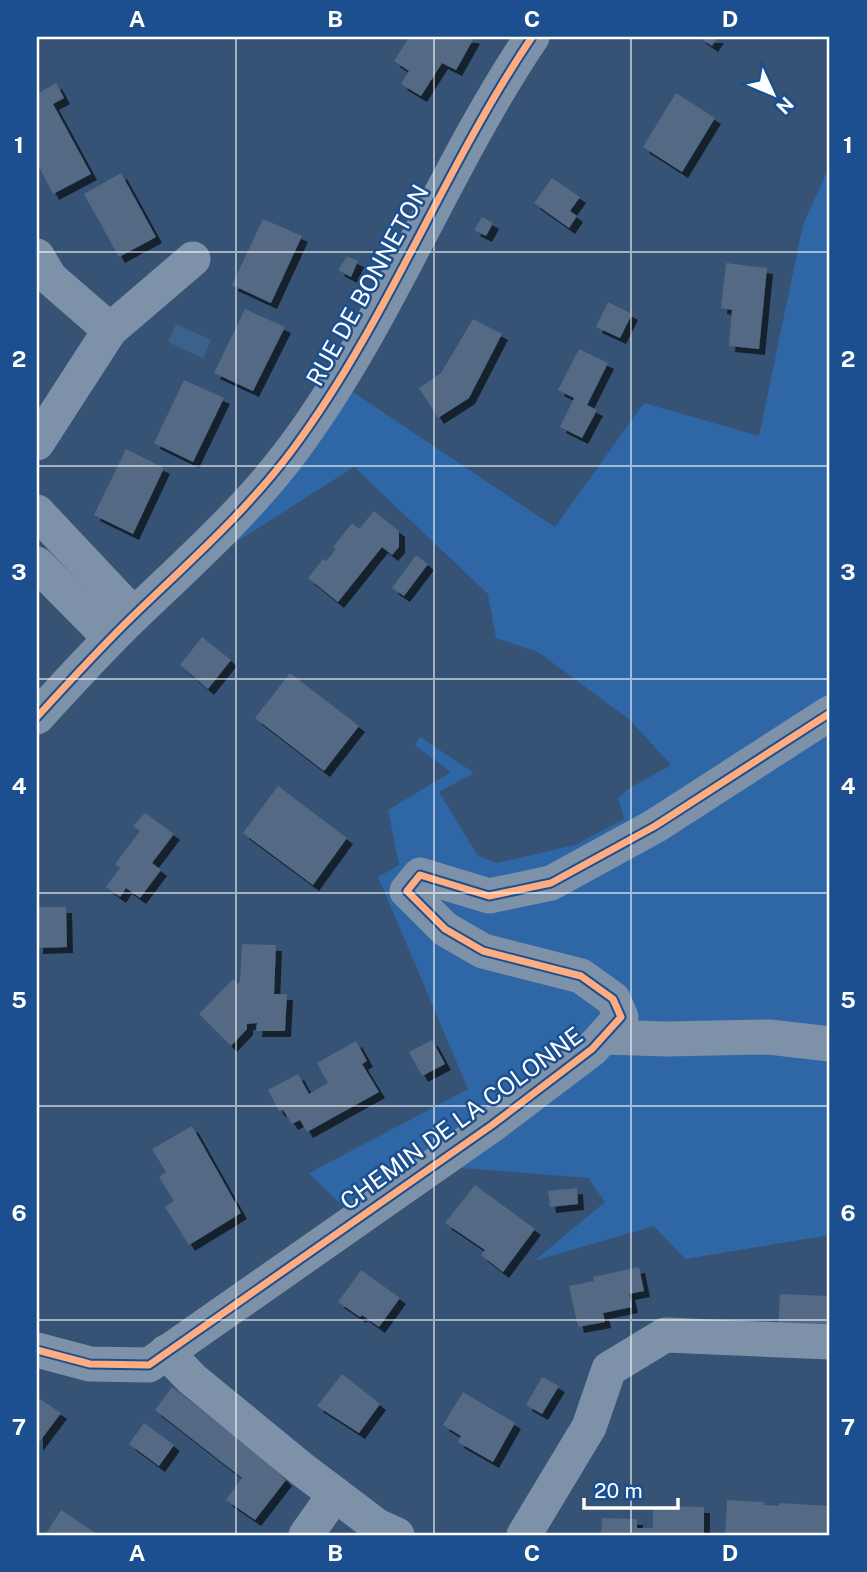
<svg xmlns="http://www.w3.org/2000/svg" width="867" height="1572" font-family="'Public Sans',sans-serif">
	<defs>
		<filter id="shadow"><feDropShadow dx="6" dy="6" stdDeviation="0" flood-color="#0009"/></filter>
	</defs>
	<rect width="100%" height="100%" fill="#365274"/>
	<path fill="#2f66a5" d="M830,165V1235L685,1259L654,1226L534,1261L605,1202L588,1178L461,1168L366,1229L309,1173L468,1089L378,877L399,865L388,810L451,772L415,745L420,737L474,773L439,792L478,856L497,863L575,845L624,819L618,798L628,789L671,765L630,720L538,652L496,638L488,594L354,467L211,558L353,392L555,527L644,403L759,436L803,225Z"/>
	<path fill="#3b618d" d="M176,324L211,340L203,358L168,342Z"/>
	<g fill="#526984" filter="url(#shadow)">
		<path d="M409,37H472L474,38L456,70L442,63L421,96L401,84L409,71L394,61Z"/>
		<path d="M699,37H718L712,46Z"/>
		<path d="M56,83L64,98L53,104L91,174L53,194L37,163V94Z"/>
		<path d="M676,93L715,118L682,172L643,147Z"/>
		<path d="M121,173L156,237L119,257L84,194Z"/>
		<path d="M552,178L580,197L570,211L577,216L569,228L534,203Z"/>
		<path d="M482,217L493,223L486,236L474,230Z"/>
		<path d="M263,219L302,236L271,303L232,285Z"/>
		<path d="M347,256L358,261L351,277L338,270Z"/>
		<path d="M726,263L767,268L759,349L729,346L732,310L721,308Z"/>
		<path d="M608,302L632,314L620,338L596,327Z"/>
		<path d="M245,309L285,327L253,391L214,373Z"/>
		<path d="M473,319L502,334L469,398L438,418L419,388L441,373Z"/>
		<path d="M579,349L608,363L587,405L597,410L582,438L560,427L574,398L558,390Z"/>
		<path d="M184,380L224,398L193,462L154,443Z"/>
		<path d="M126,449L164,468L133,534L94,515Z"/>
		<path d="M374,511L399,531V547L392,555L382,547L338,602L308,578L323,559L326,561L336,549L333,547L352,523L359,529Z"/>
		<path d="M416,555L428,564L404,596L392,588Z"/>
		<path d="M202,637L231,660L208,689L180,665Z"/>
		<path d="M290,673L359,726L324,771L255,718Z"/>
		<path d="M278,786L347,838L313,885L243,833Z"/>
		<path d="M145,813L174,834L152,863L161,870L140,898L126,888L120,897L106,887L120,868L115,864L140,831L133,826Z"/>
		<path d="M37,907H66L67,947L37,948Z"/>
		<path d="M242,944L276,945L274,994H287L285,1031H256L257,1023L247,1024V1029L231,1046L199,1014L233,979L238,984L240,981Z"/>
		<path d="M432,1040L445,1064L422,1076L409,1052Z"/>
		<path d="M356,1041L367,1061L362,1064L379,1092L307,1132L300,1120L292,1124L283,1110L279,1111L268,1090L298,1074L309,1094L328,1083L317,1063Z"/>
		<path d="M192,1126L241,1213L189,1245L165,1207L174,1201L159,1177L166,1172L152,1149Z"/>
		<path d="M475,1185L535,1229L503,1272L481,1255L485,1250L445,1223Z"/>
		<path d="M577,1188L578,1204L550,1207L548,1191Z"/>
		<path d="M639,1267L644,1291L629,1294L632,1307L603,1313L605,1322L578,1327L569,1286L594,1281L593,1277Z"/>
		<path d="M361,1270L400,1298L379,1327L362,1315L360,1317L338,1302Z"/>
		<path d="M780,1294L830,1296V1333L778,1331Z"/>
		<path d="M342,1374L380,1404L359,1433L317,1406Z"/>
		<path d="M542,1377L559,1386L542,1414L526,1405Z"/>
		<path d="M172,1387L258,1454L286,1480L255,1520L226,1500L242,1478L155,1410Z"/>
		<path d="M463,1392L515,1423L493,1462L458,1442L461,1436L443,1425Z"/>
		<path d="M37,1397L61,1413L37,1445Z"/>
		<path d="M144,1423L174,1445L159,1466L129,1444Z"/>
		<path d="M727,1500L764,1502V1505L779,1506V1503L830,1506L829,1535H725Z"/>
		<path d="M670,1506L704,1507V1535H601L602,1518L637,1519V1528H653V1509L670,1510Z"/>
		<path d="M61,1510L99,1535H45Z"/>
	</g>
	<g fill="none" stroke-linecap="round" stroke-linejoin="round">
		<g stroke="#7d92a8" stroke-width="35">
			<path d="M37,256L50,278L110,330"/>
			<path d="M37,443L110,330L193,259"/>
			<path d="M37,512L134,615"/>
			<path d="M37,564L110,638"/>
			<path d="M37,717C68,683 99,649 132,617C187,564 247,511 293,449C388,321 443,169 532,37"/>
			<path d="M603,1037L666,1039L769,1037L830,1044"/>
			<path d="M37,1350L90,1364L149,1365L492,1125L592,1049L621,1017L613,999L581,976L483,951L445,929L407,891L420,875L489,896L551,883L655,826L830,713"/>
			<path d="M166,1352L192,1379L303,1470L377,1526L397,1535"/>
			<path d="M306,1535L335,1494"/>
			<path d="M524,1535L589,1427L609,1369L665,1335L830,1342"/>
		</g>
		<defs>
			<g id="cycleway">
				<path d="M37,717C68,683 99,649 132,617C187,564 247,511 293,449C388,321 443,169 532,37"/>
				<path d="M37,1350L90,1364L149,1365L492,1125L592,1049L621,1017L613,999L581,976L483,951L445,929L407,891L420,875L489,896L551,883L655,826L830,713"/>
			</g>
		</defs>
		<use href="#cycleway" stroke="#1b4f8f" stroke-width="11"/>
		<use href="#cycleway" stroke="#ffac80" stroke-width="7"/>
	</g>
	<path fill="none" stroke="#fff" stroke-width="2" stroke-opacity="0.55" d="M236,37V1535M434,37V1535M631,37V1535M37,252H830M37,466H830M37,679H830M37,893H830M37,1106H830M37,1320H830"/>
	<g text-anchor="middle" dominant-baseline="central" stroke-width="5" stroke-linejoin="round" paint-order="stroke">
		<g font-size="24" fill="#fff" stroke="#1b4f8f">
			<text transform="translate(367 285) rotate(-61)">RUE DE BONNETON</text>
			<text transform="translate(461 1118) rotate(-36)">CHEMIN DE LA COLONNE</text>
		</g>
	</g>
	<rect width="867" height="1572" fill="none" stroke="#1b4f8f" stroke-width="77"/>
	<g transform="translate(773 94) rotate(134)" stroke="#1b4f8f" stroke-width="5" paint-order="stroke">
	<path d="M0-5L12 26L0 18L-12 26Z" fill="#ffffff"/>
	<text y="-10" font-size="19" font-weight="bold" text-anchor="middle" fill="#ffffff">N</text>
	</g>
	<path d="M584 1498v10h94v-10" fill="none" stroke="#ffffff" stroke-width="3.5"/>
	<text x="594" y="1498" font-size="21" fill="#ffffff" stroke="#1b4f8f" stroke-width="5" paint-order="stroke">20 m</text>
	<rect x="38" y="38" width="790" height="1496" fill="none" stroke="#fff" stroke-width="2.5"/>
	<g font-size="23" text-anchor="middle" font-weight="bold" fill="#fff">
		<text x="137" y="27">A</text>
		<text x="335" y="27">B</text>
		<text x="532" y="27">C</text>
		<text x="730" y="27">D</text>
		<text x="19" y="153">1</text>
		<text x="848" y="153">1</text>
		<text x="19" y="367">2</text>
		<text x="848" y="367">2</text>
		<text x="19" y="580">3</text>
		<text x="848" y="580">3</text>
		<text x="19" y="794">4</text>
		<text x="848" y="794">4</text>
		<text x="19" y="1008">5</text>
		<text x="848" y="1008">5</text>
		<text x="19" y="1221">6</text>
		<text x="848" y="1221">6</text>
		<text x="19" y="1435">7</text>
		<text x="848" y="1435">7</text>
		<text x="137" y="1561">A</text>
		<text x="335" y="1561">B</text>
		<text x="532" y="1561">C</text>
		<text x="730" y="1561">D</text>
	</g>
</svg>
